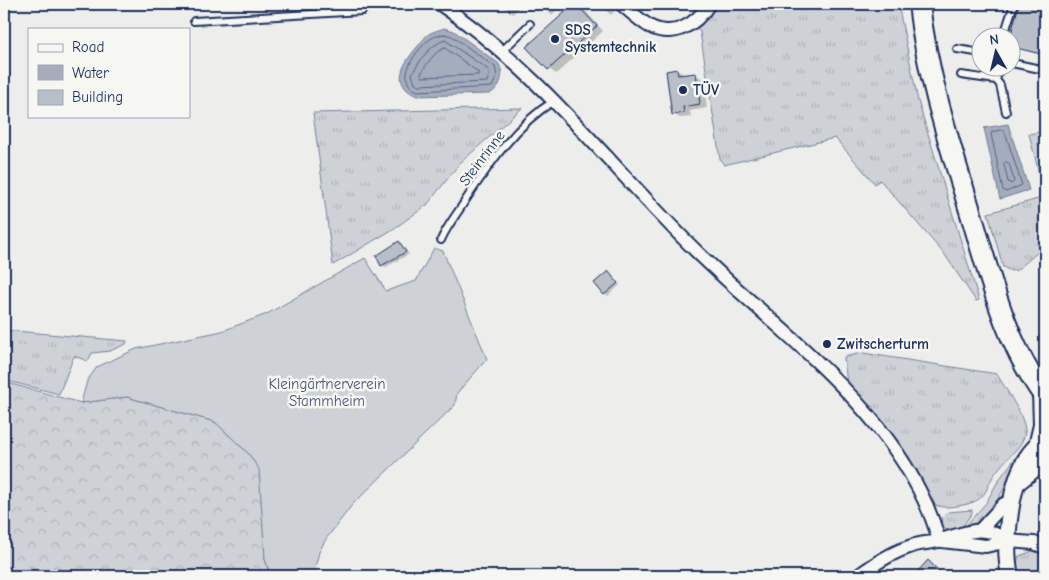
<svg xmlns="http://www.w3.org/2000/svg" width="1049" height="580" font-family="'Comic Neue',sans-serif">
	<defs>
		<pattern id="grass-tufts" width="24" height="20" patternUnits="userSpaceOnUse" patternTransform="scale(1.25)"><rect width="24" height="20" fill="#ced2d7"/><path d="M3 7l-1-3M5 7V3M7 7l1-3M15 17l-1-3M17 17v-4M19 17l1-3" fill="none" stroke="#b0b5bb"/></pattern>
		<pattern id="forest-crowns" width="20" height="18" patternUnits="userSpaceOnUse" patternTransform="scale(1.25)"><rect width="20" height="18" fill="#ced2d7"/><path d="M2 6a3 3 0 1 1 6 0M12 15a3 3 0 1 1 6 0" fill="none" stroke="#b0b5bb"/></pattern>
	</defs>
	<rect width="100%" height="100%" fill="#edeeec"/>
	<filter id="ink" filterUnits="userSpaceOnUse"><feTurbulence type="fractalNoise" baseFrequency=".02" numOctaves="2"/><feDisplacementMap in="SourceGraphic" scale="10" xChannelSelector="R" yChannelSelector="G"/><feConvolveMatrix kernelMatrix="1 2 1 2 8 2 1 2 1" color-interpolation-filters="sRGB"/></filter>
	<g filter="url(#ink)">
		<g fill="url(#grass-tufts)" stroke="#74809a">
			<path d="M715,4H898L918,101L979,300L976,301L945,255L880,180L875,184L835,138L724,165L720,159L700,32L696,27Z"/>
			<path d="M522,108L460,163L427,205L395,228L333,265L313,113Z"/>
			<path d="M1045,131V246L1017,270L1011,271L1003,267L988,213L1045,197L1029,134Z"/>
			<path d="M4,330L127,341L126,344L110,351L92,353L88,361L74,356L59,394L4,380Z"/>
			<path d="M863,353L997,374C1004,387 1027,419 1025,433C1023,446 1008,457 1000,467C981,489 993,500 958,506C949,507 944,508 935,505L908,459L847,384L844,357Z"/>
			<path d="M1021,450L1024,454C1008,476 993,521 967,527L968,523L986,503L998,481Z"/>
			<path d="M972,510V513L962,527L946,530L941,525L942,518L948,512Z"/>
			<path d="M1033,551L1045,556V576H1016V564L1019,556Z"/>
		</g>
		<path fill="url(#forest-crowns)" stroke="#74809a" d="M4,382L81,403L127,397L215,422L248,453L260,469L265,559L270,576H4Z"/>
		<path fill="#ced2d7" stroke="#74809a" d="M434,248L443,251L487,359L457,393L455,405L352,505L326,539L319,552L313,576H271L265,559L259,469L248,453L215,422L127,397L81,403L87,381L97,367L136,349L222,331L267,314L365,258L386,291L416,281Z"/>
		<g fill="#a5acbc" stroke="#6e7a96">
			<path d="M444,28L454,31L498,63C506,74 500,89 489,94L417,96C389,84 404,62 418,46C422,42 425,36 429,34C433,31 440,30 444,28Z"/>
			<path d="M1008,124L1029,190L1000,199L984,128Z"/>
		</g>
		<g fill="#0003">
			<path d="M500,4H521L513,14Z"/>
			<path d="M537,4H561L552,15Z"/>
			<path d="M575,4L583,8L603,31L556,74L549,69Z"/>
			<path d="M599,4H609L615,10L611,15Z"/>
			<path d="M1021,4H1045V55L1012,46L1011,38Z"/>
			<path d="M677,70L685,75L695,74L703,79L707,108L690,111L691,117L680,118L673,114Z"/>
			<path d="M399,242L409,254L386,267L382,265Z"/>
			<path d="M608,273L620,285L608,296L604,294Z"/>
			<path d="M963,573L967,575L968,576H960Z"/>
		</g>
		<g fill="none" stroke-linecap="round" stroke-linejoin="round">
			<g stroke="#526184" stroke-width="1">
				<path d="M444,34L452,36L495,67L497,76L492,87L418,91C392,82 417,47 432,38C435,36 440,35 444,34Z"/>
				<path d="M445,40L490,71L487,82L419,85L415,83L412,74C420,61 429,45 445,40Z"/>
				<path d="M445,48L478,72V75L422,77L421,74C426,65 434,51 445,48Z"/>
				<path d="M1003,130L1005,132L1022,185L1006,192L1003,190L991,134L992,132Z"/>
				<path d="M1006,162L1009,163L1014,181L1011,184L1008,182L1004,164Z"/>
			</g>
		</g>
		<g fill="#b9bfc8" stroke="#1b2f5e">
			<path d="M574,4H576L597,26L548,70L526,47Z"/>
			<path d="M1019,4H1045V55L1012,47V38H1010Z"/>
			<path d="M677,69L678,75L696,73L700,104L683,107L684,113L672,115L666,71Z"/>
			<path d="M399,241L406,252L381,266L376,256Z"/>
			<path d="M608,271L618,283L604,295L594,283Z"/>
			<path d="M928,560L944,576H921L917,572Z"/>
		</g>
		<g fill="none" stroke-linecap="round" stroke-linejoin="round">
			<defs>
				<g id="service">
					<path d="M194,21L362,11L368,4"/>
					<path d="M1003,38L1014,4"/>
					<path d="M957,49L982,53"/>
					<path d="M501,52L530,24"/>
					<path d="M1012,63L1045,70"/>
					<path d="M961,75L996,80L999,68"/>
					<path d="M996,80L1000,85L1006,112"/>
					<path d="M441,240C447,226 457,214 465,201C489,165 516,124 554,101"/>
				</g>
				<g id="minor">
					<path d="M440,4C534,67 605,159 684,239C773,330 903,412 939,540"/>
					<path d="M621,4C630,11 639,20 649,26C673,39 696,25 709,4"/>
					<path d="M980,530L1004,504L1012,500"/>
					<path d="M942,541L986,546L1008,541L1034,543L1045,547"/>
					<path d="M858,576C874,564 892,552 912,546C920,543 930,543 938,541C966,533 982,522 1008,541"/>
				</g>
				<g id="tertiary">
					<path d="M1037,446L1042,425L1041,391"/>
					<path d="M1019,481L1045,460"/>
					<path d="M1010,576C1003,544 1010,482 1029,455C1033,449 1040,443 1045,438"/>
				</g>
				<path id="primary" d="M919,4C927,76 950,145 971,214C990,277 1006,344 1045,397"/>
			</defs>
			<use href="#service" stroke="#1b2f5e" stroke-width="10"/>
			<use href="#minor" stroke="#1b2f5e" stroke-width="16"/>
			<use href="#tertiary" stroke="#1b2f5e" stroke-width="20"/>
			<use href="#primary" stroke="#1b2f5e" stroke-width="24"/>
			<use href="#service" stroke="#f6f6f2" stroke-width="6"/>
			<use href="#minor" stroke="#f6f6f2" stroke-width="12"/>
			<use href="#tertiary" stroke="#f6f6f2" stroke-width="16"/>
			<use href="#primary" stroke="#f6f6f2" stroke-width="20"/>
		</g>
	</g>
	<g fill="#1b2f5e" stroke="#f6f6f2" stroke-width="2">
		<circle cx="555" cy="39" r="5"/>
		<circle cx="683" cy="90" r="5"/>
		<circle cx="827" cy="344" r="5"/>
	</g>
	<g text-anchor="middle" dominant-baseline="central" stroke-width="5" stroke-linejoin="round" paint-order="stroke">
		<g font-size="15" font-weight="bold" fill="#1b2f5e" stroke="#f6f6f2" text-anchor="start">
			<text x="565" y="30">SDS<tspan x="565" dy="17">Systemtechnik</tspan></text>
			<text x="693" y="90">TÜV</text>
			<text x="837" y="344">Zwitscherturm</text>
		</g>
		<g font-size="15" fill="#1b2f5e" stroke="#f6f6f2">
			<text transform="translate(482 158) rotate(-53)">Steinrinne</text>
		</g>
		<g font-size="15" fill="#48587c" stroke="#f6f6f2">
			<text x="327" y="384">Kleingärtnerverein<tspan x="327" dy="17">Stammheim</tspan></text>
		</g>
	</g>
	<rect width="1049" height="580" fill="none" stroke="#f6f6f2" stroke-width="20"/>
	<rect x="10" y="10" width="1029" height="560" fill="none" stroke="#1b2f5e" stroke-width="2" filter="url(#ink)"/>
	<rect x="28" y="28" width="162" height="90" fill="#f6f6f2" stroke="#9ea6b7"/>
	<rect x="38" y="44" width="25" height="8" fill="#f6f6f2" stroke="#9ea6b7"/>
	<text x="72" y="52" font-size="15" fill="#1b2f5e">Road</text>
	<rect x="38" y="65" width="25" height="15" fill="#a5acbc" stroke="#9ea6b7"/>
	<text x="72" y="78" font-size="15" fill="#1b2f5e">Water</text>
	<rect x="38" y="90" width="25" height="15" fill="#b9bfc8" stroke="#9ea6b7"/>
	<text x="72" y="102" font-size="15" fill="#1b2f5e">Building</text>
	<g transform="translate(996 52) rotate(352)"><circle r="24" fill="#f6f6f2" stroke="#9ea6b7"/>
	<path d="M0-4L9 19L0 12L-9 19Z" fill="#1b2f5e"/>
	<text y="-8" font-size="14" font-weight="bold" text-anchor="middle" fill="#1b2f5e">N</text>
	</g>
</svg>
